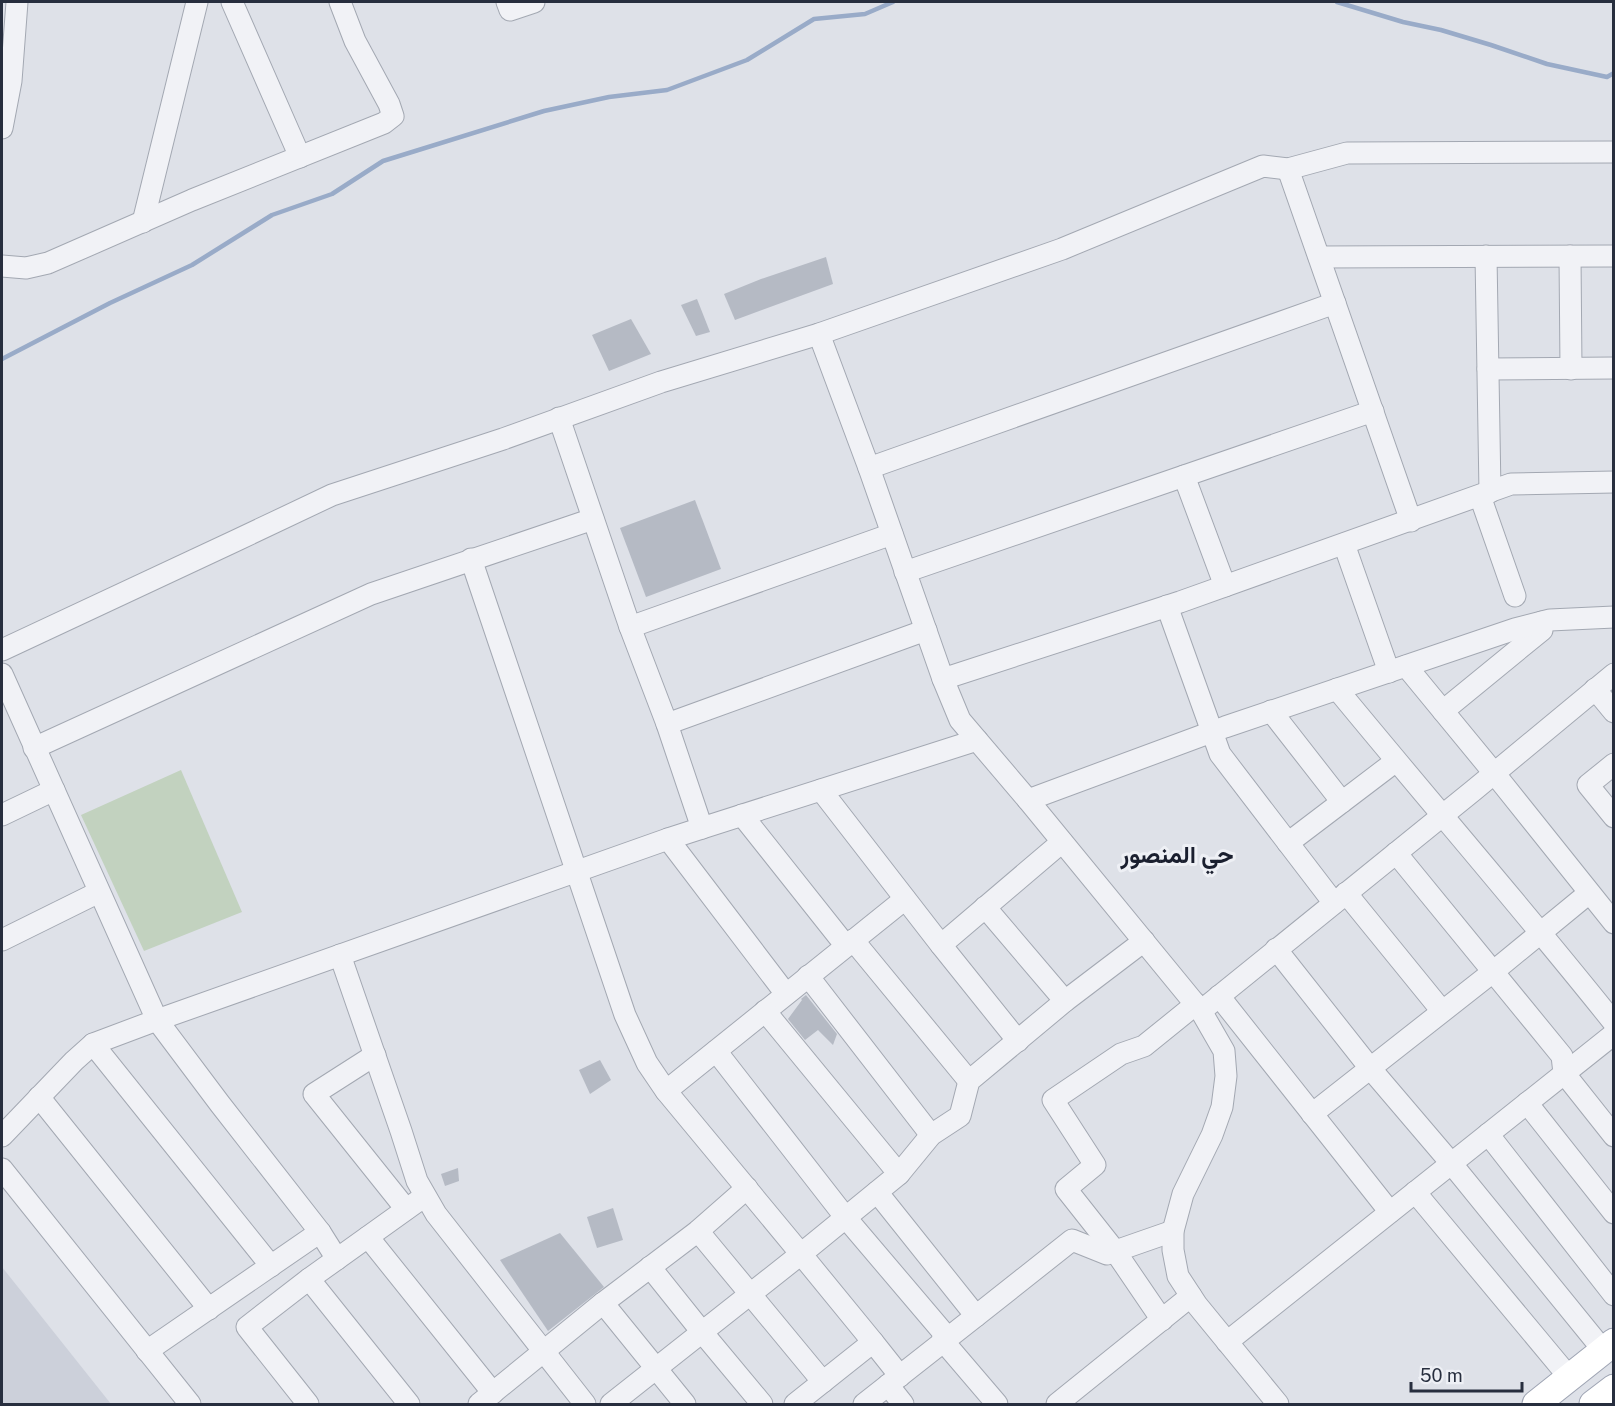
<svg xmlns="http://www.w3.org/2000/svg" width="1615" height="1406" font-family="'Public Sans',Vazirmatn,sans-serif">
	<rect width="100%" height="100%" fill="#dee1e8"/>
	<path fill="#ccd0da" d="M2,1267L111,1404H2Z"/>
	<path fill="#c2d2bf" d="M181,770L242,912L144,951L81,815Z"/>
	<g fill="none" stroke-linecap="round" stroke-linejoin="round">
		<g stroke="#99abc8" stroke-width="4.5">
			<path d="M1337,2L1403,22L1441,30L1491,45L1547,64L1607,77L1614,73"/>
			<path d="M2,359L110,303L192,265L272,215L332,194L383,161L544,111L609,97L667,90L747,60L814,19L865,14L893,2"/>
		</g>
	</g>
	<g fill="#b5bac4">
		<path d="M826,257L833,284L735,320L724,294L761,279Z"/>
		<path d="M697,299L710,332L696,336L681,305Z"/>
		<path d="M631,319L651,354L609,371L592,335Z"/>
		<path d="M695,500L721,569L646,597L620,528Z"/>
		<path d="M806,995L837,1034L833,1045L818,1030L805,1040L788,1019L802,1000L801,999Z"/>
		<path d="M600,1060L611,1080L590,1094L579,1070Z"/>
		<path d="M458,1168L459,1181L445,1186L441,1174Z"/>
		<path d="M613,1208L623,1240L597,1248L587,1217Z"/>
		<path d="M560,1233L604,1287L548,1331L500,1260Z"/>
	</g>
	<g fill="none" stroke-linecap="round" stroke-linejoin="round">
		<defs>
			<g id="minor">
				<path d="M232,2L300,157"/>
				<path d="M507,2L510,10L534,2"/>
				<path d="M2,128L11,81L17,2"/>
				<path d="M1288,169L1411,521"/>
				<path d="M143,222L197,2"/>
				<path d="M1486,256L1490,492"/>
				<path d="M1570,256L1571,369"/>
				<path d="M1319,257L1614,256"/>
				<path d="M2,266L26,268L48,263L192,200L384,123L393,116L389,104L355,41L340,2"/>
				<path d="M819,334L869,468L943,679L960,720L1028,800L1201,1011L1224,1051L1226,1076L1222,1107L1212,1135L1183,1194L1173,1231V1250L1178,1276L1197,1305L1278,1404"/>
				<path d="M1488,369L1614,368"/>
				<path d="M559,418L630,627"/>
				<path d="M869,468L1335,303"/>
				<path d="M1184,476L1225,586"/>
				<path d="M1480,496L1515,596"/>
				<path d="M892,534L630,627L667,724L702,828L977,740"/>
				<path d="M1344,544L1389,672"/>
				<path d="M471,559L625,1015L647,1063L666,1091L905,899"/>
				<path d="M905,572L1373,411"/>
				<path d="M1167,606L1220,754L1334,903"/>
				<path d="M2,650L235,541L332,495L503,439L661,382L819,334L1062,249L1263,166L1288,169L1347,153L1614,152"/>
				<path d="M1406,666L1494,773L1614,923"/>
				<path d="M2,674L157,1020L220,1104L320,1232L337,1259"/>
				<path d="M943,679L1180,602L1511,484L1614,482"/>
				<path d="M1337,689C1429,801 1524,910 1614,1023"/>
				<path d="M1595,689L1614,712"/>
				<path d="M1271,711L1342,802"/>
				<path d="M1443,711L1542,630V622"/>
				<path d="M667,724L926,630"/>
				<path d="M34,748L371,594L593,519"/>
				<path d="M1614,764L1588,785L1614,817"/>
				<path d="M821,790L941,945L1062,842"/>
				<path d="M1028,800L1225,727L1515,629L1550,620L1614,617"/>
				<path d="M2,815L54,790"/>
				<path d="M742,815L846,946"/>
				<path d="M668,839L786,994"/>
				<path d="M1288,843L1396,761"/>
				<path d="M1396,853L1562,1056L1564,1073L1614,1136"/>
				<path d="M1346,893L1442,1011"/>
				<path d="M985,907L1065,1001"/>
				<path d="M2,940L99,892"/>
				<path d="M853,940L969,1081"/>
				<path d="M941,945L1018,1041"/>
				<path d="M1276,949L1370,1068L1451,1163L1603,1350"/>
				<path d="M340,955L401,1131L417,1181L436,1214L585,1404"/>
				<path d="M808,976L931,1135"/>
				<path d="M1219,996L1390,1212"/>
				<path d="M1201,1011L1474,790L1614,674"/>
				<path d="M93,1044L271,1266"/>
				<path d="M716,1051L846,1218L942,1331L944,1342L997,1404"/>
				<path d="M375,1055L314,1094L406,1209"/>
				<path d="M666,1091L801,1254L899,1174L765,1011"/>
				<path d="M39,1097L209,1309"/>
				<path d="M1527,1103L1614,1213"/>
				<path d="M1312,1114L1494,971L1589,893"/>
				<path d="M1488,1134L1614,1295"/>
				<path d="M2,1136L74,1061L93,1044L157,1020L668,839L702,828"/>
				<path d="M2,1169L190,1404"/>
				<path d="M899,1174L931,1135L960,1116L969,1081L1065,1001L1144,941"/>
				<path d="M877,1192L976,1316L1072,1240L1107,1254L1173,1231"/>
				<path d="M1415,1192L1569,1377"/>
				<path d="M698,1231L823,1382"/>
				<path d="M368,1237L493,1393"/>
				<path d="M650,1267L702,1332L762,1404"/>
				<path d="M309,1279L418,1201"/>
				<path d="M603,1303L685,1404"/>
				<path d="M1162,1320L1115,1251L1066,1189L1095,1165L1053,1100L1121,1054L1144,1046L1196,1004"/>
				<path d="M873,1342L900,1376"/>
				<path d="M1227,1342L1614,1034"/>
				<path d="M147,1351L320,1232"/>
				<path d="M888,1385L903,1404"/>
				<path d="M308,1404L247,1327L309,1279L409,1404"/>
				<path d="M479,1404L603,1303L698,1231L747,1188"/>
				<path d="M611,1404L801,1254L873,1342L795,1404"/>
				<path d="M864,1404L976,1316"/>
				<path d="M1057,1404L1191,1296"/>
			</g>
			<g id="major">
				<path d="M1536,1404L1614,1342"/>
				<path d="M1593,1404L1614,1388"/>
			</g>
		</defs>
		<use href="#minor" stroke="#a3a8b2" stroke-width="23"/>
		<use href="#major" stroke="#9ea4b3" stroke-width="29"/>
		<use href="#minor" stroke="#f1f2f6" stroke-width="21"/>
		<use href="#major" stroke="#fff" stroke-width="27"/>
	</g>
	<g text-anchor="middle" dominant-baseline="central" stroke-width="6" stroke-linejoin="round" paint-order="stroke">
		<g font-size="24" font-weight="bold" fill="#1a1f2f" stroke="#eef0f5">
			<text x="1177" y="854">حي المنصور</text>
		</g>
	</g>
	<rect width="1615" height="1406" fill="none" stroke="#272e3e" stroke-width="6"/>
	<path d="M1411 1382v9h111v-9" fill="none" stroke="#272e3e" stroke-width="3"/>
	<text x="1420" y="1382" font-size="18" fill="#272e3e" stroke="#eef0f5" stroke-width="4.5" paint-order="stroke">50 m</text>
</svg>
